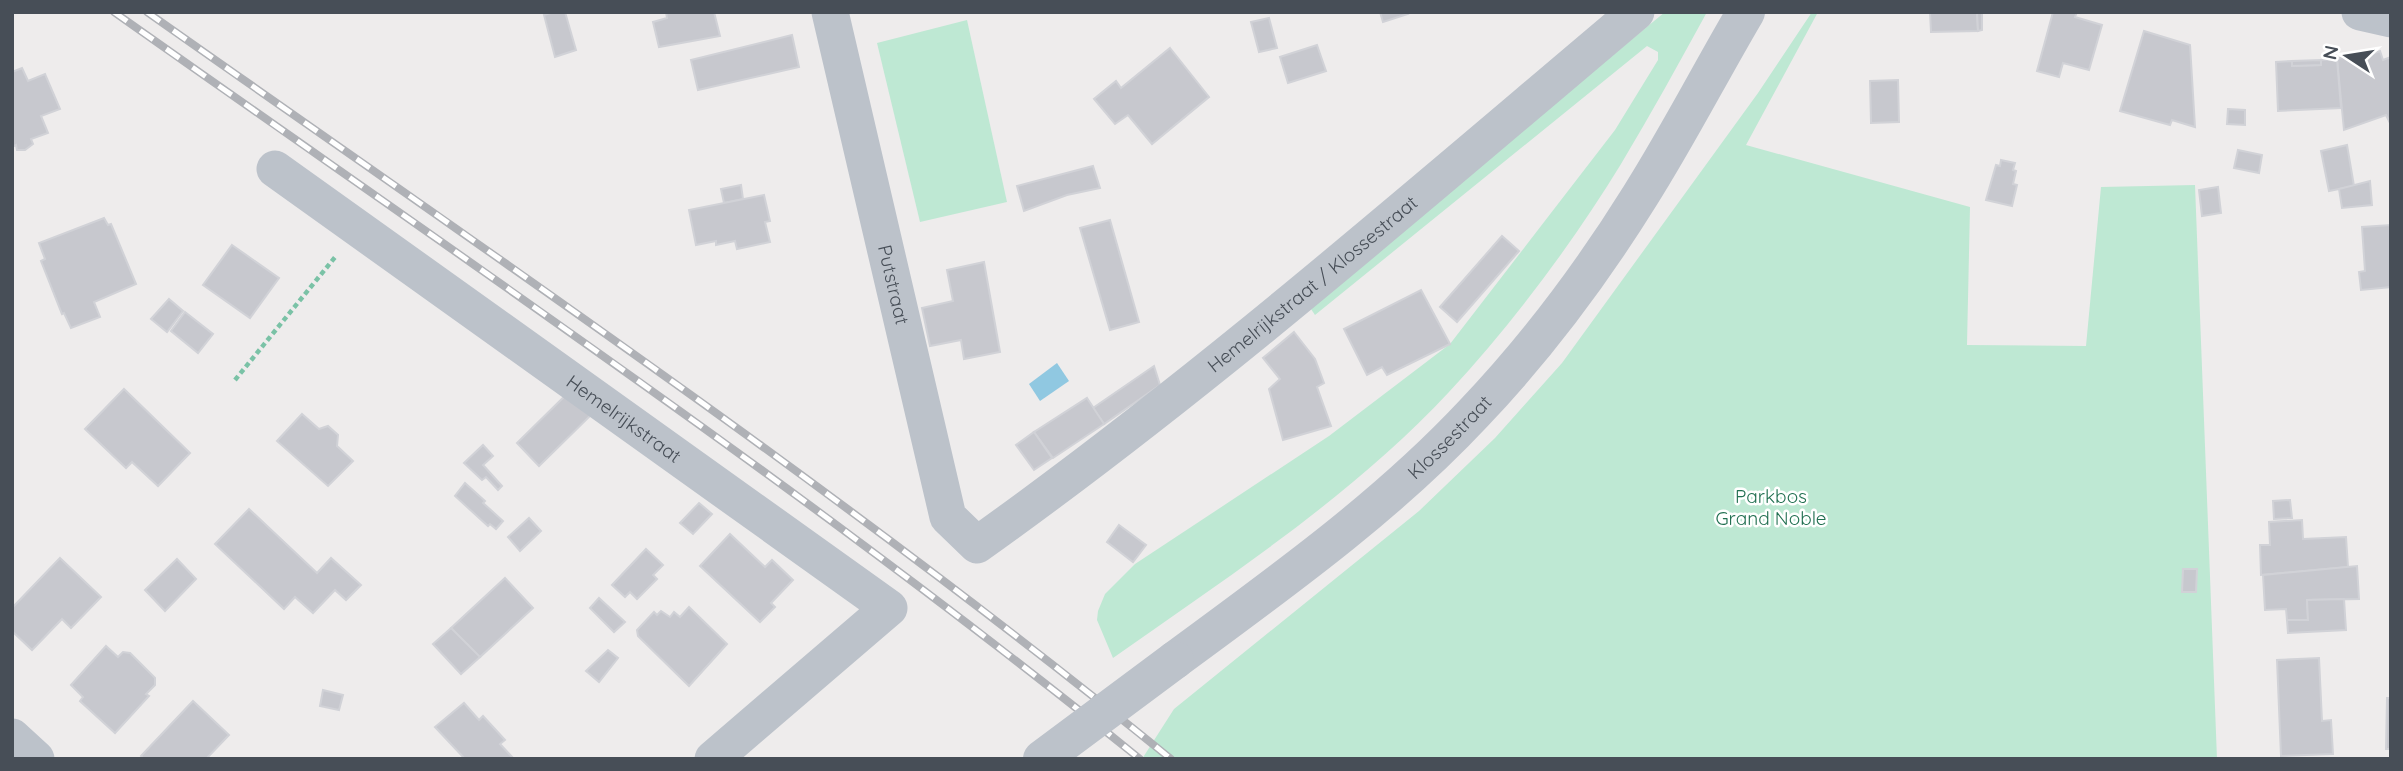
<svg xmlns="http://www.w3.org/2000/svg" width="2403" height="771" font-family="Quicksand,sans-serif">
	<rect width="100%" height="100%" fill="#eeecec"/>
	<g fill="#bee8d3">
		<path d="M1665,12H1707C1679,63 1651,114 1621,164C1572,244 1513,323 1449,392C1351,497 1229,576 1113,658L1097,620L1098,611L1105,594L1135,564L1329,436L1450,344L1615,130L1658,60V52L1647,46L1315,315L1311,309L1313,302Z"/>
		<path d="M1812,12H1818L1746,145L1970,207L1967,345L2086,346L2101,187L2195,185L2217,759H1142L1174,709L1419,511L1495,438L1562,363L1758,93Z"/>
		<path d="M967,20L1007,202L920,222L877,43Z"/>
	</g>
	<path fill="#90c8e1" d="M1057,363L1069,381L1040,401L1029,384Z"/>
	<g fill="#c7c8ce" stroke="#d1d2d7" stroke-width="2">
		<path d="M554,12H565L576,50L555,57L544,15Z"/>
		<path d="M666,12H714L720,36L659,47L653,22L667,18Z"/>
		<path d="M1380,12H1407L1408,14L1383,22Z"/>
		<path d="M1930,12H1977L1978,31L1931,32Z"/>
		<path d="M1977,12H1982V30L1978,31Z"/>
		<path d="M2053,12H2077L2075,17L2102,25L2089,70L2063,63L2059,77L2037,71Z"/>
		<path d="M1269,18L1277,48L1259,52L1251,22Z"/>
		<path d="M2144,31L2190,45L2195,127L2172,120L2170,125L2120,111Z"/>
		<path d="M792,35L799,67L698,90L691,60Z"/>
		<path d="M1317,45L1326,71L1288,83L1280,57Z"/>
		<path d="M1170,48L1209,97L1152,144L1128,115L1115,124L1094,99L1116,81L1121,88Z"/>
		<path d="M2359,51L2361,58L2380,51L2383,60L2391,57V125L2386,115L2344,130L2337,59Z"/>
		<path d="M2337,59L2341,108L2278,111L2276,62L2292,61V66L2321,65V60Z"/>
		<path d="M2321,60V65L2292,66V61Z"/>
		<path d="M22,68L28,81L45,74L60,109L41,116L48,133L31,139L33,144L25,150H17L16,145L12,147V72Z"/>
		<path d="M1898,80L1899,122L1871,123L1870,81Z"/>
		<path d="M2228,109L2245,110V125L2227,124Z"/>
		<path d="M2347,145L2354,186L2329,191L2321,151Z"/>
		<path d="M2238,150L2262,155L2259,173L2234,168Z"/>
		<path d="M2001,160L2015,163L2013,170L2016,171L2013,184L2017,185L2012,206L1986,200L1996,165L2000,166Z"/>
		<path d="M1093,166L1100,188L1067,195L1024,211L1017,186Z"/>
		<path d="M2370,181L2372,205L2342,208L2339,189Z"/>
		<path d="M741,185L743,199L724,203L721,189Z"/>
		<path d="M2218,187L2221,213L2202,216L2199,190Z"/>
		<path d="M764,195L770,221L765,222L770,242L737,249L735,241L716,245V241L696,245L689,210Z"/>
		<path d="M104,218L108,225L111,224L136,284L94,302L100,317L71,328L64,313L62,314L41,261L45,259L39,243Z"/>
		<path d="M1110,220L1139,322L1110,330L1080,228Z"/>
		<path d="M2391,225V287L2361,290L2359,272L2365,271L2362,227Z"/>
		<path d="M1502,236L1519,251L1457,322L1440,307Z"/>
		<path d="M232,245L279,278L250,318L203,285Z"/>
		<path d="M984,262L1000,352L964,359L961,340L930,346L922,308L953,301L947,270Z"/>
		<path d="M1421,290L1450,344L1387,375L1382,367L1367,375L1344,329Z"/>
		<path d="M169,299L183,311L167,332L151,319Z"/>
		<path d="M185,312L213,334L198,353L171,331Z"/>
		<path d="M1294,332L1315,359L1324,383L1317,387L1331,426L1283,440L1269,389L1280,379L1263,358Z"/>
		<path d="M1154,366L1160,385L1104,424L1093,408Z"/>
		<path d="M573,388L595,411L539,466L517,443Z"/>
		<path d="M124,389L190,453L158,486L132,462L126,468L85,429Z"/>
		<path d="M1087,398L1104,424L1053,458L1034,432Z"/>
		<path d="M302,414L319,429L328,426L338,435L337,446L353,461L328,486L277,441Z"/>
		<path d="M1034,432L1052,458L1034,470L1016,445Z"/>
		<path d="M483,445L493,456L483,465L502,486L498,490L486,477L482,480L464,463Z"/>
		<path d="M465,483L485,501L483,503L503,521L496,529L490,524L488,526L455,496Z"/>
		<path d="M2290,500L2292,518L2274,519L2273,501Z"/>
		<path d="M699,503L712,514L693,534L680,523Z"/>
		<path d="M249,509L317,573L331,558L361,585L346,600L335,590L313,613L295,597L284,609L215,544Z"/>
		<path d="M529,518L541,531L520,551L508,537Z"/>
		<path d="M2302,520L2303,539L2346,537L2348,567L2261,575L2260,545H2270L2269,522Z"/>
		<path d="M1119,525L1146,545L1133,562L1107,542Z"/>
		<path d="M730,534L765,567L772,560L793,580L771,603L775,607L760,622L700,566Z"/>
		<path d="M646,549L663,565L653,575L657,579L637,599L630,592L625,597L612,585Z"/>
		<path d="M60,558L101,597L71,628L62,619L32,650L12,631V608Z"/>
		<path d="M177,559L196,579L165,611L145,590Z"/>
		<path d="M2357,566L2359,599L2307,600L2308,620H2287L2286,609L2265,610L2263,575Z"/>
		<path d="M2183,569H2197L2196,592H2182Z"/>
		<path d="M505,578L533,608L480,657L451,628Z"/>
		<path d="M599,598L625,622L614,632L590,608Z"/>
		<path d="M2344,599L2346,630L2288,633L2287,620H2308L2307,600Z"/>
		<path d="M689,607L727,644L689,686L638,636L637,630L654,612L657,615L661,611L670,617L674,612L680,617Z"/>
		<path d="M451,628L480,657L461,674L433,644Z"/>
		<path d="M106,646L118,657L123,652L130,653L155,678V685L146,694L149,696L115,733L80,701L83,697L71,685Z"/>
		<path d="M608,650L618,658L599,682L586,671Z"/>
		<path d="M2319,658L2322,721L2331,720L2333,754L2281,756L2277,660Z"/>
		<path d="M323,690L343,695L339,710L320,706Z"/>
		<path d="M2387,698H2391V749H2386Z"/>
		<path d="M193,701L229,735L206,759H144L141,756Z"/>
		<path d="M464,703L479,720L483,716L505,740L500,744L514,759H465L435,727Z"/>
	</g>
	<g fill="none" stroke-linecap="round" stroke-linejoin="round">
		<path stroke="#7ac2a6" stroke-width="4.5" stroke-dasharray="5 3.5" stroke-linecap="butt" d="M235,380L336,256"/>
		<g stroke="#bcc2ca" stroke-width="37">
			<path id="s1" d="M830,12L948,517L977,545C1207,381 1420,194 1636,12"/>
			<path d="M2360,12L2391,19"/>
			<path id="s2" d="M275,169L889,608L713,759"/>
			<path d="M12,737L36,759"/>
		</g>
		<path stroke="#bcc2ca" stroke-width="38" id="s3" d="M1175,660C1278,584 1385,508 1473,414C1535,349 1592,273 1640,196C1678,136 1710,73 1746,12"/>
		<defs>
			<g id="rail">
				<path d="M114,12C459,256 811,493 1140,759"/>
				<path d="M147,12C492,255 843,492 1171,759"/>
			</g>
		</defs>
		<use href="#rail" stroke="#afb1b6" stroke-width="8"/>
		<use href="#rail" stroke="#fff" stroke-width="5" stroke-dasharray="16" stroke-linecap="butt"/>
		<path stroke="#bcc2ca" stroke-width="38" d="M1042,759L1175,660"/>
	</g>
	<g text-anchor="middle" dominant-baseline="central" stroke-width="5" stroke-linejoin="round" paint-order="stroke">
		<g font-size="19" fill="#474e57" stroke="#fff">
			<text stroke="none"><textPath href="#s1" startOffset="984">Hemelrijkstraat / Klossestraat</textPath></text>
			<text stroke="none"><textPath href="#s1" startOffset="280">Putstraat</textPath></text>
			<text stroke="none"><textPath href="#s2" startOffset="429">Hemelrijkstraat</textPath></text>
			<text stroke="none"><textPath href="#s3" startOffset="354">Klossestraat</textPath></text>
		</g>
		<g font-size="19" fill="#206f50" stroke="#fff">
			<text x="1771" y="496">Parkbos<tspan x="1771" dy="22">Grand Noble</tspan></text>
		</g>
	</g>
	<rect width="2403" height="771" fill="none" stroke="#474e57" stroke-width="28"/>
	<g transform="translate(2347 56) rotate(282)" stroke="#ffffff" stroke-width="5" paint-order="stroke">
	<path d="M0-5L12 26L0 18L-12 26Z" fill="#474e57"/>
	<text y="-10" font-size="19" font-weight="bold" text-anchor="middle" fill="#474e57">N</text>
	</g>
</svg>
